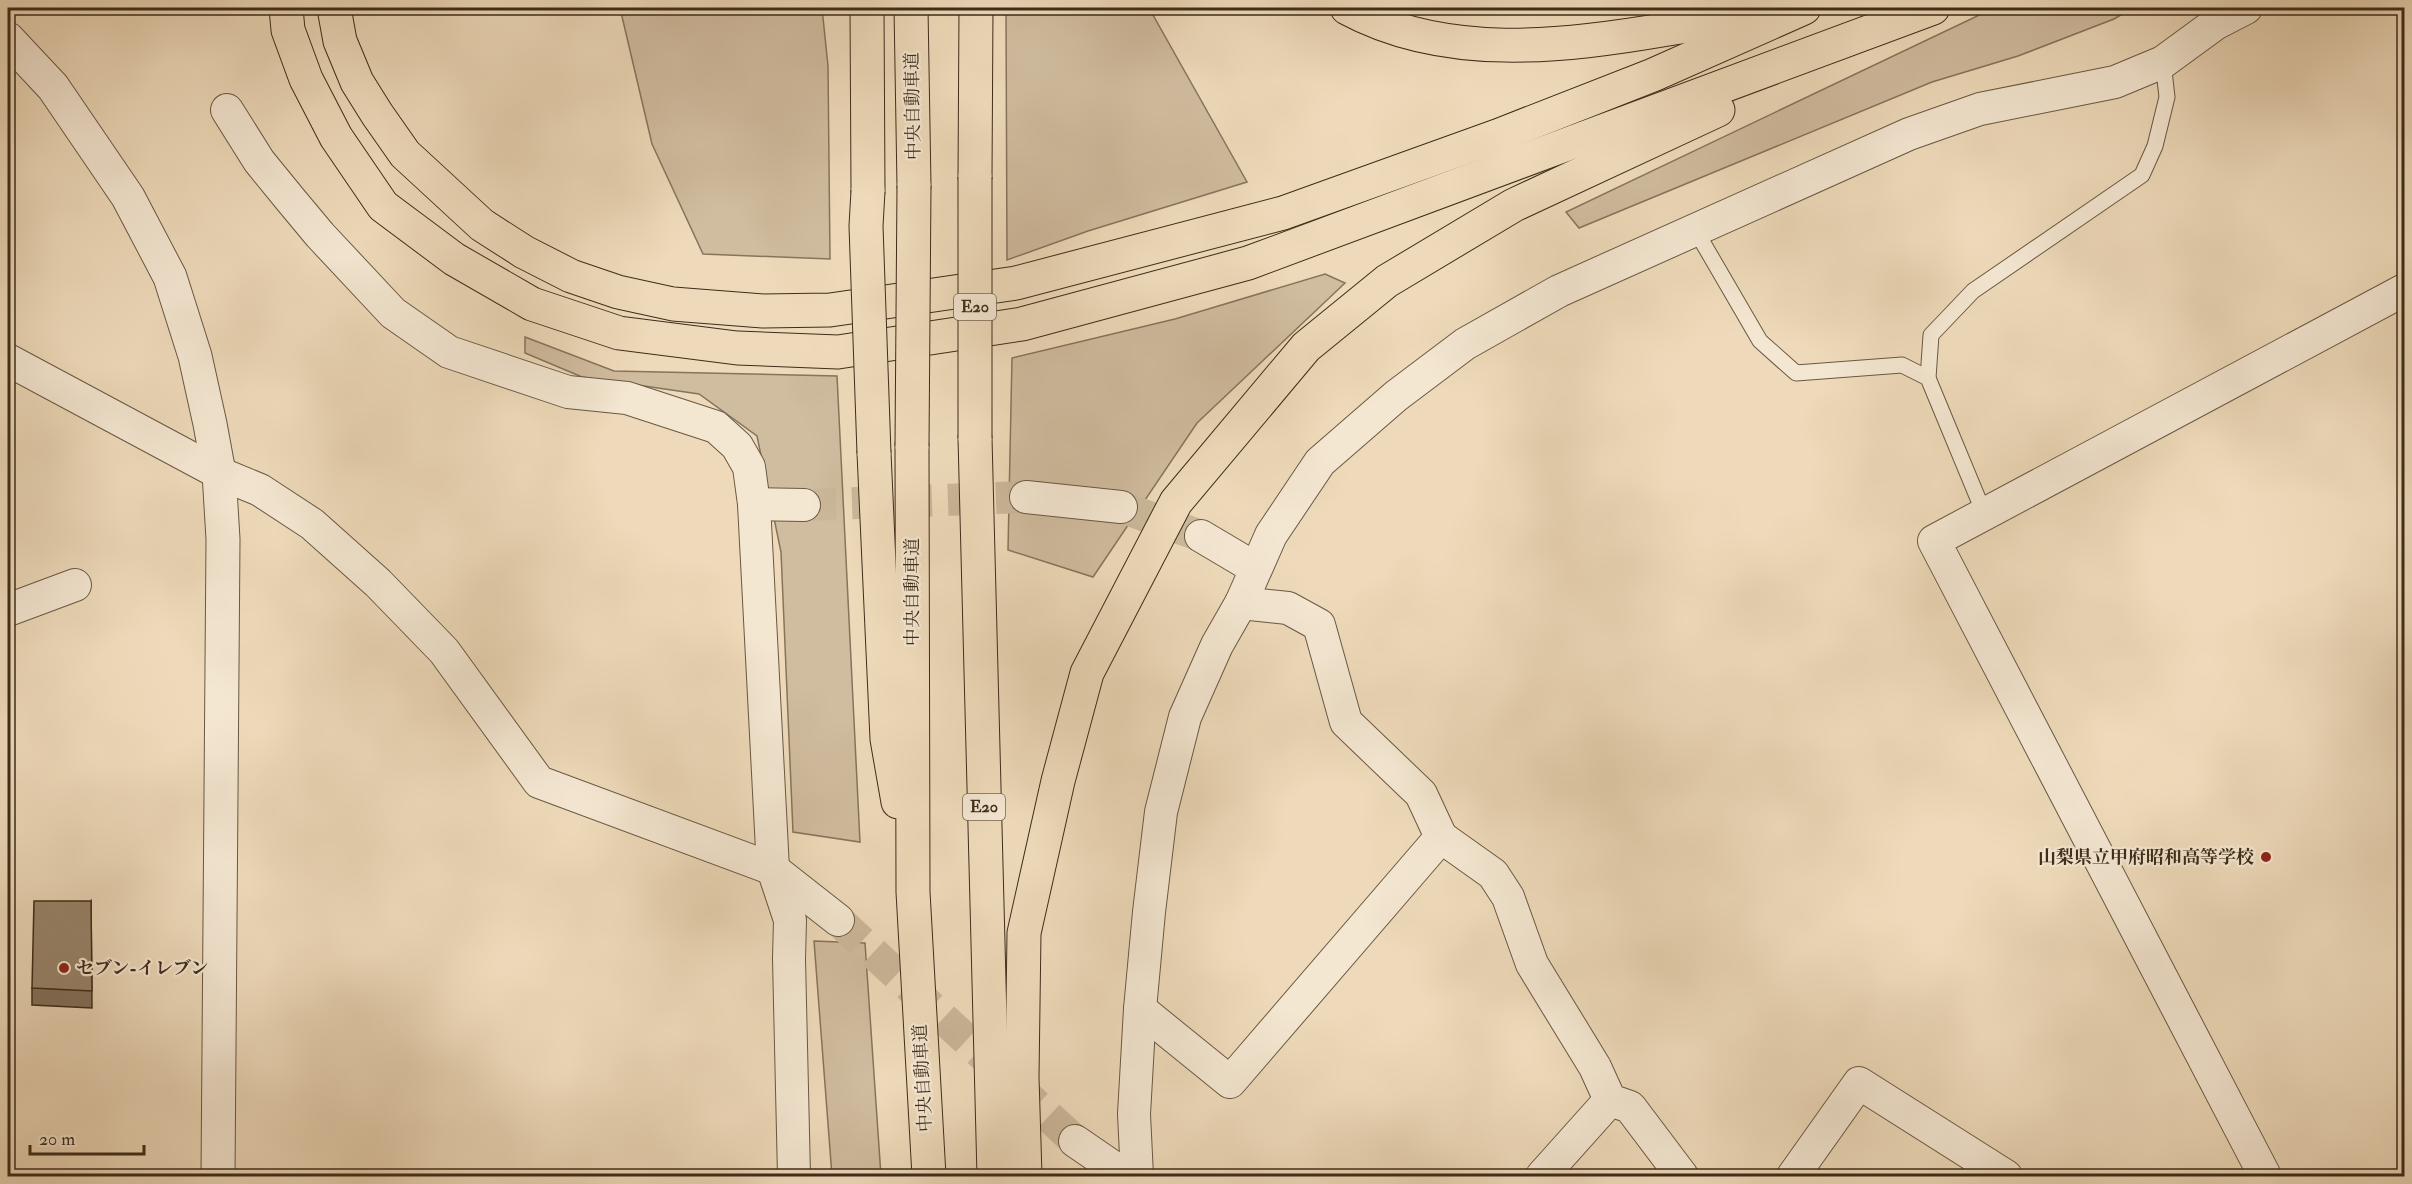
<svg xmlns="http://www.w3.org/2000/svg" width="2412" height="1184" font-family="'IM FELL Double Pica','Noto Serif JP',serif">
	<rect width="100%" height="100%" fill="#eedaba"/>
	<filter id="stains"><feTurbulence type="fractalNoise" baseFrequency=".00333" numOctaves="4"/><feColorMatrix values="0 0 0 0 .2 0 0 0 0 .09 0 0 0 0 .02 0 0 0 .5 -.17"/></filter>
	<radialGradient id="worn" r=".72"><stop offset=".6" stop-color="#630" stop-opacity="0"/><stop offset="1" stop-color="#630" stop-opacity=".3"/></radialGradient>
	<g fill="#d0bc9f" stroke="#86745c" stroke-width="1.5">
		<path d="M620,8H822L828,66L830,259L703,254L652,144Z"/>
		<path d="M1006,8H1149L1247,182L1088,231L1007,260Z"/>
		<path d="M1994,8H2133L2114,19L2018,56L1932,82L1579,228L1566,212Z"/>
		<path d="M1325,274L1345,283L1197,423L1093,577L1008,550L1012,358L1175,319Z"/>
		<path d="M525,337L614,371L837,376L860,842L793,832L781,552L757,436L699,394L582,377L525,353Z"/>
		<path d="M814,941L865,943L881,1176H832Z"/>
	</g>
	<g fill="none" stroke-linecap="round" stroke-linejoin="round">
		<g stroke="#cbb79a" stroke-width="32" stroke-dasharray="32 16" stroke-linecap="butt">
			<path d="M804,505L1026,497"/>
			<path d="M1121,507L1201,536"/>
			<path d="M838,920L1075,1141"/>
		</g>
		<defs>
			<g id="service">
				<path d="M1696,231L1760,341L1796,373L1902,365L1928,378L1984,513"/>
				<path d="M1928,378L1931,335L1973,291L2142,175L2155,146L2167,97L2163,62"/>
			</g>
			<g id="minor">
				<path d="M227,110L259,161L290,199L320,235L393,313L449,352L568,392L627,398L716,427L737,446L749,467L754,504L773,869L790,920L789,959L794,1176"/>
				<path d="M8,360L219,473L260,490L312,524L378,583L444,651L539,782L773,869L838,920"/>
				<path d="M1026,497L1121,507"/>
				<path d="M754,504L804,505"/>
				<path d="M1201,536L1255,568"/>
				<path d="M1241,603L1288,608L1319,625L1346,722L1421,794L1441,837"/>
				<path d="M8,610L75,585"/>
				<path d="M1140,1009L1230,1082L1441,837L1493,874L1508,897L1532,964L1595,1067L1610,1100L1630,1107L1682,1176"/>
				<path d="M1075,1141L1126,1176"/>
				<path d="M1137,1176L1134,1114L1140,1009L1149,912L1161,812L1185,717L1217,645L1241,603L1271,535L1320,462L1396,396L1465,344L1559,291L1909,134L1980,109L2115,82L2163,62L2215,24L2246,8"/>
				<path d="M1542,1176L1610,1100"/>
				<path d="M1793,1176L1859,1083L2006,1176"/>
				<path d="M2265,1176L1934,541L2404,290"/>
			</g>
			<path id="tertiary" d="M8,39L53,87L128,197L170,277L195,356L210,424L219,473L223,539L218,1176"/>
			<g id="motorway">
				<path d="M286,8L288,30L306,79L336,137L383,206L454,259L532,304L619,333L737,348L838,352L1022,324L1248,263L1933,8"/>
				<path d="M334,8L340,41L357,82L377,114L405,154L482,225L524,252L571,276L618,292L673,304L763,311L830,310L1016,283L1283,213L1497,136L1653,75L1804,8"/>
				<path d="M867,8L868,191"/>
				<path d="M911,8L914,186"/>
				<path d="M1347,8C1445,61 1563,47 1668,29C1700,24 1731,19 1762,12"/>
				<path d="M975,177L976,8"/>
				<path d="M975,438L994,1176"/>
				<path d="M912,446L913,892L929,1176"/>
				<path d="M874,453L887,739L898,802"/>
				<path d="M1025,1176L1022,1077L1024,933L1058,781L1087,673L1176,502L1306,347L1387,281L1514,205L1718,110"/>
			</g>
		</defs>
		<use href="#service" stroke="#695842" stroke-width="17"/>
		<use href="#minor" stroke="#695842" stroke-width="34"/>
		<use href="#tertiary" stroke="#695842" stroke-width="35"/>
		<use href="#motorway" stroke="#3d2c1a" stroke-width="35"/>
		<use href="#service" stroke="#f4e7d2" stroke-width="15"/>
		<use href="#minor" stroke="#f4e7d2" stroke-width="32"/>
		<use href="#tertiary" stroke="#f4e7d2" stroke-width="33"/>
		<use href="#motorway" stroke="#eedaba" stroke-width="33"/>
		<defs>
			<g id="motorway-bridge">
				<path d="M868,191L866,226L874,453"/>
				<path d="M975,438V177"/>
				<path d="M912,446L914,186"/>
			</g>
		</defs>
		<use href="#motorway-bridge" stroke="#3d2c1a" stroke-width="35" stroke-linecap="butt"/>
		<use href="#motorway-bridge" stroke="#eedaba" stroke-width="33"/>
	</g>
	<path fill="#84735e" stroke="#3d2c1a" stroke-width="1.5" d="M91,901L92,1008L32,1005V988Z"/>
	<path fill="#99866d" stroke="#3d2c1a" stroke-width="1.5" d="M34,901H91L92,991L32,988Z"/>
	<g fill="#8f2418" stroke="#f4e7d2" stroke-width="2">
		<circle cx="2266" cy="857" r="6"/>
		<circle cx="64" cy="968" r="6"/>
	</g>
	<g text-anchor="middle" dominant-baseline="central" stroke-width="4.5" stroke-linejoin="round" paint-order="stroke">
		<g fill="#f4e7d2" stroke="#746451" stroke-width="1.5">
			<rect x="954" y="294" width="42" height="26" rx="4.5"/>
			<rect x="963" y="794" width="42" height="26" rx="4.5"/>
		</g>
		<g font-size="16" font-weight="bold" fill="#3d2c1a">
			<text x="975" y="307">E20</text>
			<text x="984" y="807">E20</text>
		</g>
		<g font-size="18" fill="#3d2c1a" stroke="#f4e7d2">
			<text transform="translate(913 106) rotate(-91)">中央自動車道</text>
			<text transform="translate(912 592) rotate(-90)">中央自動車道</text>
			<text transform="translate(923 1078) rotate(-93)">中央自動車道</text>
		</g>
		<g font-size="18" font-weight="bold" fill="#3d2c1a" stroke="#f4e7d2" text-anchor="end">
			<text x="2254" y="857">山梨県立甲府昭和高等学校</text>
			<text x="76" y="968" text-anchor="start">セブン-イレブン</text>
		</g>
	</g>
	<rect width="2412" height="1184" fill="none" stroke="#eedaba" stroke-width="30"/>
	<rect x="9" y="9" width="2394" height="1166" fill="none" stroke="#3d2c1a" stroke-width="3"/>
	<rect x="15" y="15" width="2382" height="1154" fill="none" stroke="#3d2c1a" stroke-width="1.5"/>
	<path d="M30 1145v9h114v-9" fill="none" stroke="#3d2c1a" stroke-width="3"/>
	<text x="39" y="1145" font-size="18" fill="#3d2c1a" stroke="#f4e7d2" stroke-width="4.5" paint-order="stroke">20 m</text>
	<rect width="100%" height="100%" filter="url(#stains)"/>
	<rect width="100%" height="100%" fill="url(#worn)"/>
</svg>
